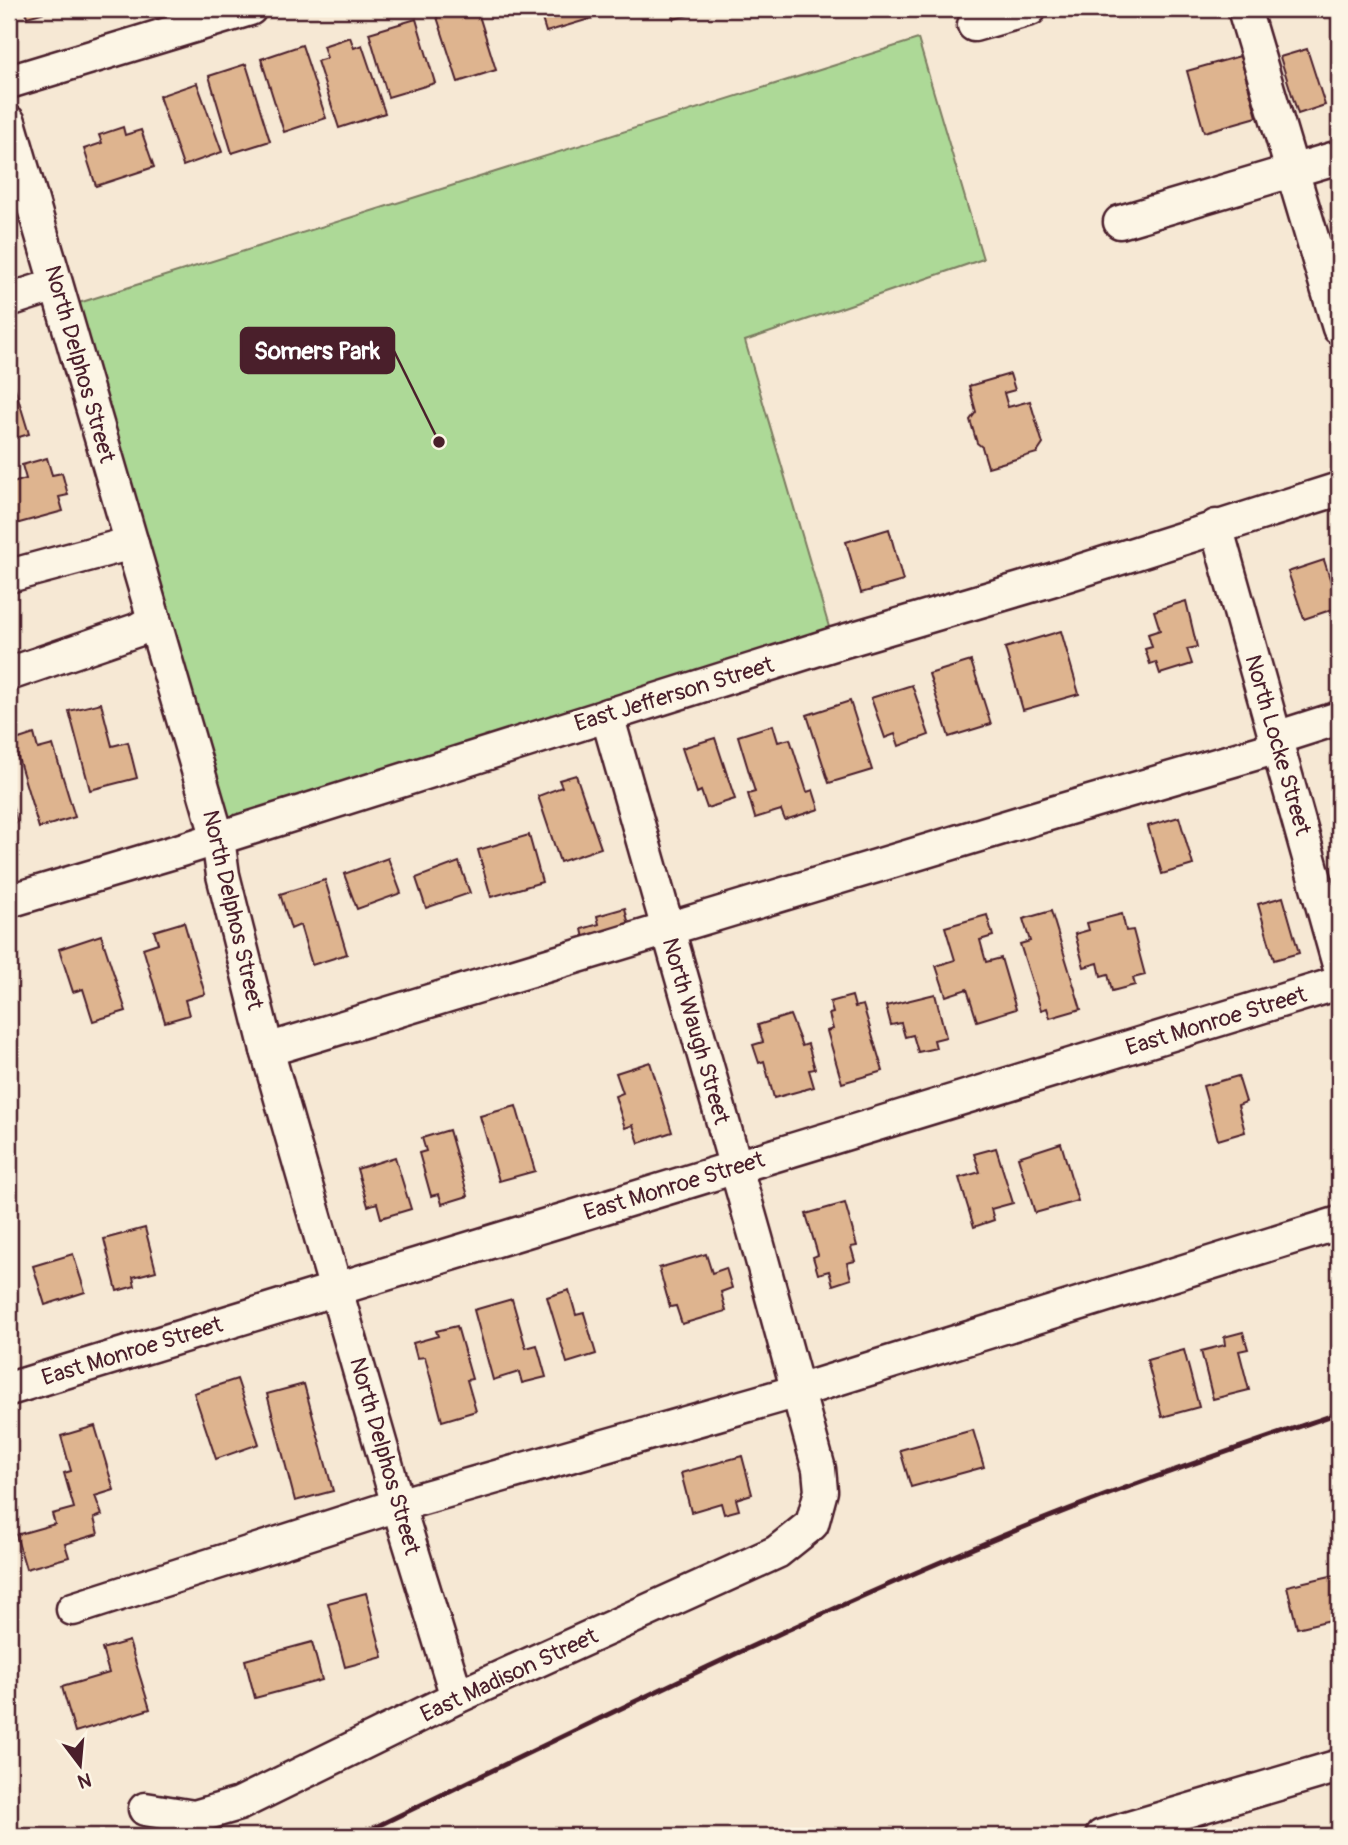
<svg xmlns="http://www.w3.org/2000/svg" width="1348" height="1845" font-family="Pangolin,sans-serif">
	<rect width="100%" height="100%" fill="#f6e8d4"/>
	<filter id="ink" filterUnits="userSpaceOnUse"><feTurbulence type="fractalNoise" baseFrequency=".0143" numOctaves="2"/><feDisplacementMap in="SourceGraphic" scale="14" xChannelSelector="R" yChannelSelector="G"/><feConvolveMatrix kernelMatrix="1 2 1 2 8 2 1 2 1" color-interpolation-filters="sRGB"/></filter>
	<g filter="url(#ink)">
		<path fill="#add997" stroke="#7c7c61" stroke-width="2" d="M918,39L983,259L745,341L834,644L218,839L63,308Z"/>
		<g fill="#deb48f" stroke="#4a1f2b" stroke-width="2">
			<path d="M25,9H56L27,17Z"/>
			<path d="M452,9H477L496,70L458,82L436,14Z"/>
			<path d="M539,9H594L596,17L546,32Z"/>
			<path d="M671,9H691L692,14L674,19Z"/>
			<path d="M416,19L435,83L388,97L369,33Z"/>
			<path d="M350,37L354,48L362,45L385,113L339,128L317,61L327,58L323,46Z"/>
			<path d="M302,45L326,118L284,132L261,59Z"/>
			<path d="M1307,49L1325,105L1298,114L1280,57Z"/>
			<path d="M1240,56L1257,117L1204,132L1187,71Z"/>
			<path d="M246,64L270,141L232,153L209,76Z"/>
			<path d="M197,83L222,152L183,166L159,96Z"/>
			<path d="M123,127L125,135L141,130L154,167L96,186L84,149L102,143L99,135Z"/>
			<path d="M9,368L29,434L9,440Z"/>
			<path d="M1010,374L1015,390L1004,393L1008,407L1030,401L1043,444L1037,453L988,467L982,447L977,443L970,420L976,412L969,386Z"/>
			<path d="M47,458L52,475L62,473L68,495L59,497L63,511L12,525L9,513V484L26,479L22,465Z"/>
			<path d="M889,529L903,581L861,593L846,542Z"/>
			<path d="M1324,560L1339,607L1304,619L1288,572Z"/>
			<path d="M1186,601L1197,647L1187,649L1192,664L1160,674L1156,662L1150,664L1145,649L1152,647L1148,634L1160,630L1154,611Z"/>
			<path d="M1061,631L1079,694L1023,710L1005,648Z"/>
			<path d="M971,661L991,724L949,737L929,674Z"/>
			<path d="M912,685L929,735L899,746L895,734L885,738L871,698Z"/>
			<path d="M850,701L872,770L829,783L807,715Z"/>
			<path d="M101,703L112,746L128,742L137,778L90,790L69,711Z"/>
			<path d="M773,725L778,742L790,739L807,792L813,790L819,809L785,820L781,810L755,818L748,794L755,792L738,736Z"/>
			<path d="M34,734L38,749L53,745L75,817L39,828L13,741Z"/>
			<path d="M715,738L735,799L707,808L701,791L697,793L682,748Z"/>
			<path d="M576,775L601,848L560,862L538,796L562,787L559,780Z"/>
			<path d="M9,795L17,822L10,825L12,833L9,834Z"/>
			<path d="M1179,817L1193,865L1162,874L1148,826Z"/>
			<path d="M529,835L542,882L491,897L478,850Z"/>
			<path d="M388,858L401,893L357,909L344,874Z"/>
			<path d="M459,862L470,893L426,908L416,878Z"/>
			<path d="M325,880L347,954L312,965L300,925L291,929L280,894Z"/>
			<path d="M1283,897L1299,953L1274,960L1258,904Z"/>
			<path d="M625,908L630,930L585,943L582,929L599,924L597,916Z"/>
			<path d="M1051,911L1081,1009L1050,1018L1047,1008L1041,1010L1020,944L1030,941L1023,919Z"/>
			<path d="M1122,914L1126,931L1133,930L1145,975L1133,978L1135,985L1112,991L1108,974L1101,976L1098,963L1084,967L1075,934L1089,930L1087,923Z"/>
			<path d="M987,915L993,936L980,940L986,962L1001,958L1016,1009L977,1021L967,989L946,996L936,966L955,960L945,927Z"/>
			<path d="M184,922L205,994L185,1000L189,1015L165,1022L143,948L158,943L154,931Z"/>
			<path d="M101,935L126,1011L93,1021L83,989L73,992L59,949Z"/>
			<path d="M935,994L946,1037L934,1040L936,1048L918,1052L913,1035L905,1037L901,1023L891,1025L886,1006Z"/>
			<path d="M852,996L855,1007L863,1005L883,1071L842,1083L827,1031L833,1029L829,1014L833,1013L830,1002Z"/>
			<path d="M790,1015L802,1046L808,1044L815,1069L809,1070L814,1087L774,1098L764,1061L759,1063L753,1045L763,1042L758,1025Z"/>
			<path d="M650,1062L672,1132L639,1143L633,1125L625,1128L615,1096L623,1093L616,1073Z"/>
			<path d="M1238,1076L1246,1102L1238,1105L1245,1132L1218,1140L1203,1086Z"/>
			<path d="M516,1106L535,1171L499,1181L480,1116Z"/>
			<path d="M449,1130L468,1196L442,1204L439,1194L431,1196L419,1153L426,1151L422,1138Z"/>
			<path d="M1061,1143L1078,1201L1035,1213L1018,1157Z"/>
			<path d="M996,1148L1013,1203L991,1209L994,1220L974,1227L959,1178L980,1172L974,1154Z"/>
			<path d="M395,1157L411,1209L381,1218L377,1203L368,1206L357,1169Z"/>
			<path d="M845,1203L857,1246L851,1247L855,1261L847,1263L851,1279L833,1285L829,1271L818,1274L813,1257L818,1255L806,1214Z"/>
			<path d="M145,1228L156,1271L133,1277L135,1286L117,1291L104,1239Z"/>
			<path d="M73,1254L85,1292L45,1305L33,1266Z"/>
			<path d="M706,1254L712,1273L726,1268L732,1288L721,1292L726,1311L682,1324L676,1306L670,1307L659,1268Z"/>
			<path d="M569,1290L576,1315L584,1313L596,1354L567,1363L547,1297Z"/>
			<path d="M512,1299L526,1348L537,1345L546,1377L522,1383L519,1372L493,1380L474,1310Z"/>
			<path d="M457,1326L472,1379L467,1380L476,1411L442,1421L425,1357L417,1358L413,1343L438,1336L436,1331Z"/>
			<path d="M1243,1332L1248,1349L1239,1351L1249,1390L1213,1399L1201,1351L1225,1345L1224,1337Z"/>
			<path d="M1184,1350L1199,1407L1162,1417L1147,1360Z"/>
			<path d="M237,1379L259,1444L216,1459L194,1393Z"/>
			<path d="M304,1384L333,1491L295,1501L267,1394Z"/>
			<path d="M95,1426L114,1490L95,1496L102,1515L94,1518L98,1534L65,1544L69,1557L26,1569L16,1535L55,1524L52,1514L74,1508L64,1473L71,1471L61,1436Z"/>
			<path d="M973,1430L984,1467L911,1487L900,1450Z"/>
			<path d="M742,1456L752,1494L736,1499L739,1510L724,1514L721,1503L691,1512L681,1473Z"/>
			<path d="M1339,1574V1618L1297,1628L1287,1586Z"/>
			<path d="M366,1593L383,1657L345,1667L328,1603Z"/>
			<path d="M129,1641L150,1709L75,1732L62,1687L109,1673L102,1649Z"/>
			<path d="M312,1642L322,1680L255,1698L245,1660Z"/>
		</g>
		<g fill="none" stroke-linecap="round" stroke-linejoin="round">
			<defs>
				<g id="minor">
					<path d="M1244,9L1339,328"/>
					<path d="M974,25L1030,9"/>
					<path d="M9,82L250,9"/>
					<path d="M9,122L218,839L223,875L267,1050L398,1505L457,1697"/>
					<path d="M1120,222L1339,157"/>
					<path d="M9,300L56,285"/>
					<path d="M1216,526L1339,965"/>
					<path d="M9,576L132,543"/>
					<path d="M9,674L137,630L154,620"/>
					<path d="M1276,738L1339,718"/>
					<path d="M9,901L181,850L834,644L1051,580L1339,489"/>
					<path d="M267,1050L1052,813L1278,747"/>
					<path d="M9,1389L1339,983"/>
					<path d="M73,1609L398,1505L798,1391L1339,1223"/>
					<path d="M145,1809L194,1817L239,1804L457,1697L777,1552L812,1524L821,1491L819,1469L756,1238L607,715"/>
					<path d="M1102,1836L1339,1766"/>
				</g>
			</defs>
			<use href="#minor" stroke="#4a1f2b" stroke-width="37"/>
			<use href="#minor" stroke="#fcf5e5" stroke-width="32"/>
			<path stroke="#4a1f2b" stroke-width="5" d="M357,1836C562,1737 766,1635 976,1547C1095,1496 1217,1455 1339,1413"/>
		</g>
	</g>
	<g text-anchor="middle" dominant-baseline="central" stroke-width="7" stroke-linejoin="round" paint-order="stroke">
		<g font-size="23" fill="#4a1f2b" stroke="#fcf5e5">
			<text transform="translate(80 364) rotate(74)">North Delphos Street</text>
			<text transform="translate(674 694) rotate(-17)">East Jefferson Street</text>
			<text transform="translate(1278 745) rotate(74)">North Locke Street</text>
			<text transform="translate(233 910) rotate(77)">North Delphos Street</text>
			<text transform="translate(1216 1021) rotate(-17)">East Monroe Street</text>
			<text transform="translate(696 1031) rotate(74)">North Waugh Street</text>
			<text transform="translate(674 1186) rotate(-17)">East Monroe Street</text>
			<text transform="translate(132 1351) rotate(-17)">East Monroe Street</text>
			<text transform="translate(385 1456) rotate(74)">North Delphos Street</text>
			<text transform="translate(509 1675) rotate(-25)">East Madison Street</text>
		</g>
	</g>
	<path fill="none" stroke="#4a1f2b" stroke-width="2.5" d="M439 442L394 351"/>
	<circle fill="#4a1f2b" stroke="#fcf5e5" stroke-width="2.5" cx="439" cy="442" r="7"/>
	<rect fill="#4a1f2b" stroke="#4a1f2b" stroke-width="2.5" x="241" y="328" width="153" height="45" rx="7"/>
	<g font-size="24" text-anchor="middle" font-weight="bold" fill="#fff">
		<text x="317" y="359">Somers Park</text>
	</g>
	<rect width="1348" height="1845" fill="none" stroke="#fcf5e5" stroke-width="35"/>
	<rect x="18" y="18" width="1313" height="1810" fill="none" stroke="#4a1f2b" stroke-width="2.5" filter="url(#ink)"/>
	<g transform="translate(80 1765) rotate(164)" stroke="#fcf5e5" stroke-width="5" paint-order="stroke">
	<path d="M0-5L12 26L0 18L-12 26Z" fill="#4a1f2b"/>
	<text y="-10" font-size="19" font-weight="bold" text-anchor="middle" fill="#4a1f2b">N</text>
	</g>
</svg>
